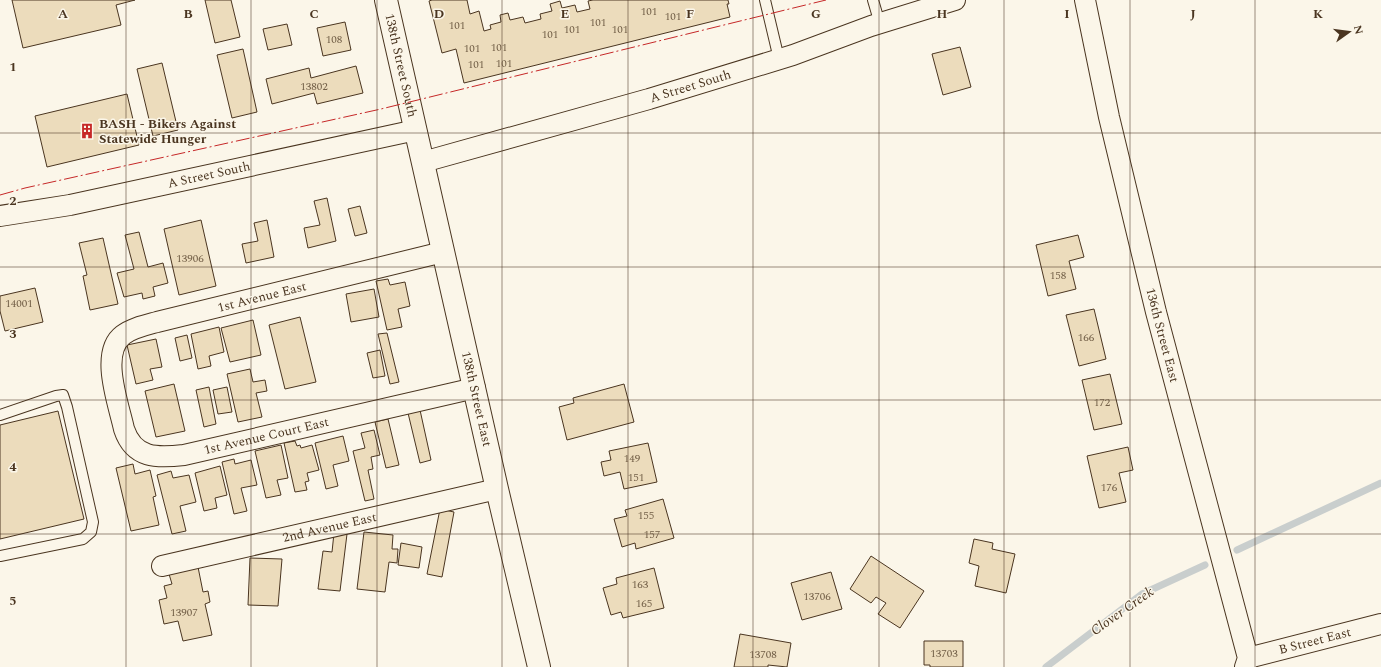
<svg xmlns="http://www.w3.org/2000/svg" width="1381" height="667" font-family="Spectral,serif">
	<rect width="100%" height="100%" fill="#fbf6e9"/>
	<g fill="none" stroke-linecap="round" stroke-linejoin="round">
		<g stroke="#c9cecd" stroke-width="7">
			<path d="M1237,550L1381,483"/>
			<path d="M1046,667L1142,594L1205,565"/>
		</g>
	</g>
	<g fill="#ecdcbc" stroke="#4a3520">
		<path d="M12,0H135L116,5L121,25L23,48Z"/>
		<path d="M205,0H231L240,37L215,43Z"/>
		<path d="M432,0H467L470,14L479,11L484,31L491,29L490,25L501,22L500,15L508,13L510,20L523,17L525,23L541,19L540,14L552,11L550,4L560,1L562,8L575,5L577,12L590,9L588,1L593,0H728L729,4H727L730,17L464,83L456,49L442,53L429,1Z"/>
		<path d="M345,22L351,50L323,56L317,28Z"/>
		<path d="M287,24L292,45L268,50L263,29Z"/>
		<path d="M960,47L971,87L943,95L932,54Z"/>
		<path d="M243,49L257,112L232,118L217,55Z"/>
		<path d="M162,63L178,130L153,136L137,69Z"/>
		<path d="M356,66L363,93L317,104L314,93L272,104L266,79L309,68L311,78Z"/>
		<path d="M127,94L139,145L47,167L35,116Z"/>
		<path d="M327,198L336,241L308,248L304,228L320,225L314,201Z"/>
		<path d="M360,206L367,233L355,236L348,209Z"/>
		<path d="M201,220L216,286L179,295L164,229Z"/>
		<path d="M267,220L274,257L246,263L242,244L258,241L254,223Z"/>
		<path d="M139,232L148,267L163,263L168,283L153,287L155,296L143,299L142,293L124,297L117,273L134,269L125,235Z"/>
		<path d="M1078,235L1084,257L1069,261L1076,289L1048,296L1036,245Z"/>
		<path d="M103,238L118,304L90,310L83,276L87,275L79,243Z"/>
		<path d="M388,279L390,285L405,282L410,306L398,309L402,327L387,330L376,281Z"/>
		<path d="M35,288L43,322L5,331L0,311V296Z"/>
		<path d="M374,289L379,317L351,322L346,294Z"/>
		<path d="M1094,309L1106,359L1079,366L1066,315Z"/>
		<path d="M300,317L316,382L285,389L269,325Z"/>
		<path d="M253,320L261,355L230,362L221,328Z"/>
		<path d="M219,327L224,352L209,356L211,366L198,369L191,334Z"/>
		<path d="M387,333L399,382L390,384L378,334Z"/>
		<path d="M187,335L192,358L180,361L175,338Z"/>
		<path d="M156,339L162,367L150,369L153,380L136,384L127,345Z"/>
		<path d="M380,350L385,376L373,378L367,353Z"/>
		<path d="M250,369L253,382L265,380L267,391L256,393L262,417L238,422L227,374Z"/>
		<path d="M1110,374L1122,424L1094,430L1082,380Z"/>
		<path d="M174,384L185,431L156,437L145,391Z"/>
		<path d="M624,384L634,422L567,440L559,407L574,403L573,398Z"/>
		<path d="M209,387L216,424L204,427L196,390Z"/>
		<path d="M227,387L232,412L218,414L213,390Z"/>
		<path d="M420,410L431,460L420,463L408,413Z"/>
		<path d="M58,411L84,519L0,539V425Z"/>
		<path d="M388,419L399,465L386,468L375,422Z"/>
		<path d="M374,430L380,455L371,457L373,469L368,470L374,499L365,501L353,451L365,448L361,433Z"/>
		<path d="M343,436L349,461L333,465L338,486L326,489L315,443Z"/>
		<path d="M295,441L297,446L300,445L301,448L312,445L319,470L307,473L309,481L305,482L307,490L295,492L284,443Z"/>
		<path d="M648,443L657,482L624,489L620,472L604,476L601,462L611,460L609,451Z"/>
		<path d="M281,445L288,478L277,480L281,495L266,498L255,451Z"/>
		<path d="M1128,447L1133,470L1119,473L1126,502L1099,508L1087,456Z"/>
		<path d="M234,459L235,464L251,460L257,485L241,488L247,511L234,514L222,462Z"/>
		<path d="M133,464L135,474L150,470L156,496L153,497L159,525L131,531L116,468Z"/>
		<path d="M220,466L227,495L215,498L217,508L204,511L195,473Z"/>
		<path d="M171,471L173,478L189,475L196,502L180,506L186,531L172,534L157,475Z"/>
		<path d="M663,499L674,538L636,549L635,543L622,547L614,519L627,516L625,510Z"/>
		<path d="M440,509L454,512L442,577L427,574Z"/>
		<path d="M364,532L393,535L392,549H398L397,563L389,562L385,592L357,589Z"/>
		<path d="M334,533L347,534L340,591L318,589L323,551L332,552Z"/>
		<path d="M974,539L993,543L992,549L1015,554L1006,593L975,586L979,566L969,563Z"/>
		<path d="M401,543L422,547L419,568L398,565Z"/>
		<path d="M871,556L924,591L900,628L878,614L886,603L876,597L871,603L850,589Z"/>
		<path d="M250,558L282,559L278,606L248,605Z"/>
		<path d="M198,567L203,592L208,591L210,602L205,604L212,635L183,641L178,621L164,624L159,600L167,598L164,586L172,584L169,574Z"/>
		<path d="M654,568L664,608L623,618L621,612L611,615L603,588L617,584L616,578Z"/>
		<path d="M831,572L842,609L802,620L791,583Z"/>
		<path d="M740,634L791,643L787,667L768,665V667H734Z"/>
		<path d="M924,641H963V667H930V665H924Z"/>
	</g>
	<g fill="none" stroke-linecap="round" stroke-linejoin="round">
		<defs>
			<g id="lane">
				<path d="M765,0L779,59"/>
				<path d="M873,0L880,24"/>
				<path d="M0,415L56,396L63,395L67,407L93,522L91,532L83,539L0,556"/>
			</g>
			<g id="street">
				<path id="s1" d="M1085,0L1109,117L1156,312L1248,658L1245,667"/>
				<path id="s2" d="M423,162L649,99L793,55L871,26L955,0"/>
				<path id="s3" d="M0,216L70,205L416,130"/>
				<path id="s4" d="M443,252L157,322C146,325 132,328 123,335C99,353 119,405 124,429C134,459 157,458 184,455L475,388"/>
				<path id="s5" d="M162,566L497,489"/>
				<path id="s6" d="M1248,658L1381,624"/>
			</g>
			<g id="secondary">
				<path id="s7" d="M386,0L497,489L539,667"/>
			</g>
		</defs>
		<use href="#lane" stroke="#4a3520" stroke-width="12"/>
		<use href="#street" stroke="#4a3520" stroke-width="22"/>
		<use href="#secondary" stroke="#4a3520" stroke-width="24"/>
		<use href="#lane" stroke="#fbf6e9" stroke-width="10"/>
		<use href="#street" stroke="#fbf6e9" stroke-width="20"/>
		<use href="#secondary" stroke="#fbf6e9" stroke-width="22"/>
		<path stroke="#c62828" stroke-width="1" stroke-dasharray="14 3 2 3" stroke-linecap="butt" d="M0,195L25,188L381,109L826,0"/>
	</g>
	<path fill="none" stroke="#4a3520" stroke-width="1" stroke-opacity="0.55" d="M126,0V667M251,0V667M377,0V667M502,0V667M628,0V667M753,0V667M879,0V667M1004,0V667M1130,0V667M1255,0V667M0,133H1381M0,267H1381M0,400H1381M0,534H1381"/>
	<defs>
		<symbol id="building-bare" viewBox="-9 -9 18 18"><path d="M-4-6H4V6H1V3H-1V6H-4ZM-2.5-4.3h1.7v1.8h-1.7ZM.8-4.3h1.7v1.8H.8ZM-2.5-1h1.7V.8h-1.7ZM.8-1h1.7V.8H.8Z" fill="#c62828" stroke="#fbf6e9" stroke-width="2.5" paint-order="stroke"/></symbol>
	</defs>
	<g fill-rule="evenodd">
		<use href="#building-bare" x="76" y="120" width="22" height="22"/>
	</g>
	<g text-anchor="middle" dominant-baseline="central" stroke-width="3" stroke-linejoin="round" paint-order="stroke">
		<g font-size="11" fill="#725f47">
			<text x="649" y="11">101</text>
			<text x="673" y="16">101</text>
			<text x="598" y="22">101</text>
			<text x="457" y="25">101</text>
			<text x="572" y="29">101</text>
			<text x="620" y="29">101</text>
			<text x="550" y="34">101</text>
			<text x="334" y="39">108</text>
			<text x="499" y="47">101</text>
			<text x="472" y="48">101</text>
			<text x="504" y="63">101</text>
			<text x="476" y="64">101</text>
			<text x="314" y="86">13802</text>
			<text x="190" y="258">13906</text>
			<text x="1058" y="275">158</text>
			<text x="19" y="303">14001</text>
			<text x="1086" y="337">166</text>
			<text x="1102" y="402">172</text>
			<text x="632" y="458">149</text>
			<text x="636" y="477">151</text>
			<text x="1109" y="487">176</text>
			<text x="646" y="515">155</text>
			<text x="652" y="534">157</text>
			<text x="640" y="584">163</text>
			<text x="817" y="596">13706</text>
			<text x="644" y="603">165</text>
			<text x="184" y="612">13907</text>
			<text x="944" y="653">13703</text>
			<text x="763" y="654">13708</text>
		</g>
		<g font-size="13" fill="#4a3520" stroke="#fbf6e9">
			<text stroke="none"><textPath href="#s7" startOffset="67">138th Street South</textPath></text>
			<text stroke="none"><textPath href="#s2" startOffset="278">A Street South</textPath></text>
			<text stroke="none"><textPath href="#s3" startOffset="213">A Street South</textPath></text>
			<text transform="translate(262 297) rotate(-14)">1st Avenue East</text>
			<text stroke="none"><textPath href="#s1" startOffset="344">136th Street East</textPath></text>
			<text stroke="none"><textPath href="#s7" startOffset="409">138th Street East</textPath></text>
			<text stroke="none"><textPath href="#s4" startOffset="587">1st Avenue Court East</textPath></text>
			<text stroke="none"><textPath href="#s5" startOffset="172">2nd Avenue East</textPath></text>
			<text stroke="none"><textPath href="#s6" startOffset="69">B Street East</textPath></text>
		</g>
		<g font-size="13" font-weight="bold" fill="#4a3520" stroke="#fbf6e9" text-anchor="start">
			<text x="99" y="124">BASH - Bikers Against<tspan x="99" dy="15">Statewide Hunger</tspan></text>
		</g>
		<g font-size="14" font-style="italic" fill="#4a3520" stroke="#fbf6e9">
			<text transform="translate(1122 611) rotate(-35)">Clover Creek</text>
		</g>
	</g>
	<g font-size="13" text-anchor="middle" font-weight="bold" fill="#4a3520" stroke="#fbf6e9" stroke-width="3" stroke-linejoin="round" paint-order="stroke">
		<text x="63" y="18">A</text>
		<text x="188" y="18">B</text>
		<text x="314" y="18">C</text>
		<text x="439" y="18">D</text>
		<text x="565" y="18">E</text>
		<text x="690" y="18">F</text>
		<text x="816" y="18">G</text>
		<text x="942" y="18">H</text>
		<text x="1067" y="18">I</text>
		<text x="1193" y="18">J</text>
		<text x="1318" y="18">K</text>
		<text x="13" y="71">1</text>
		<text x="13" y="205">2</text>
		<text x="13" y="338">3</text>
		<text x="13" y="471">4</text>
		<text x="13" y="605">5</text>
	</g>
	<g transform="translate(1349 32) rotate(76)" stroke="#fbf6e9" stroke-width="3" paint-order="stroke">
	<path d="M0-3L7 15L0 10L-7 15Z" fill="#4a3520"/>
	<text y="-6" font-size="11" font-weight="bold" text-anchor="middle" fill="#4a3520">N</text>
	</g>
</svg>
